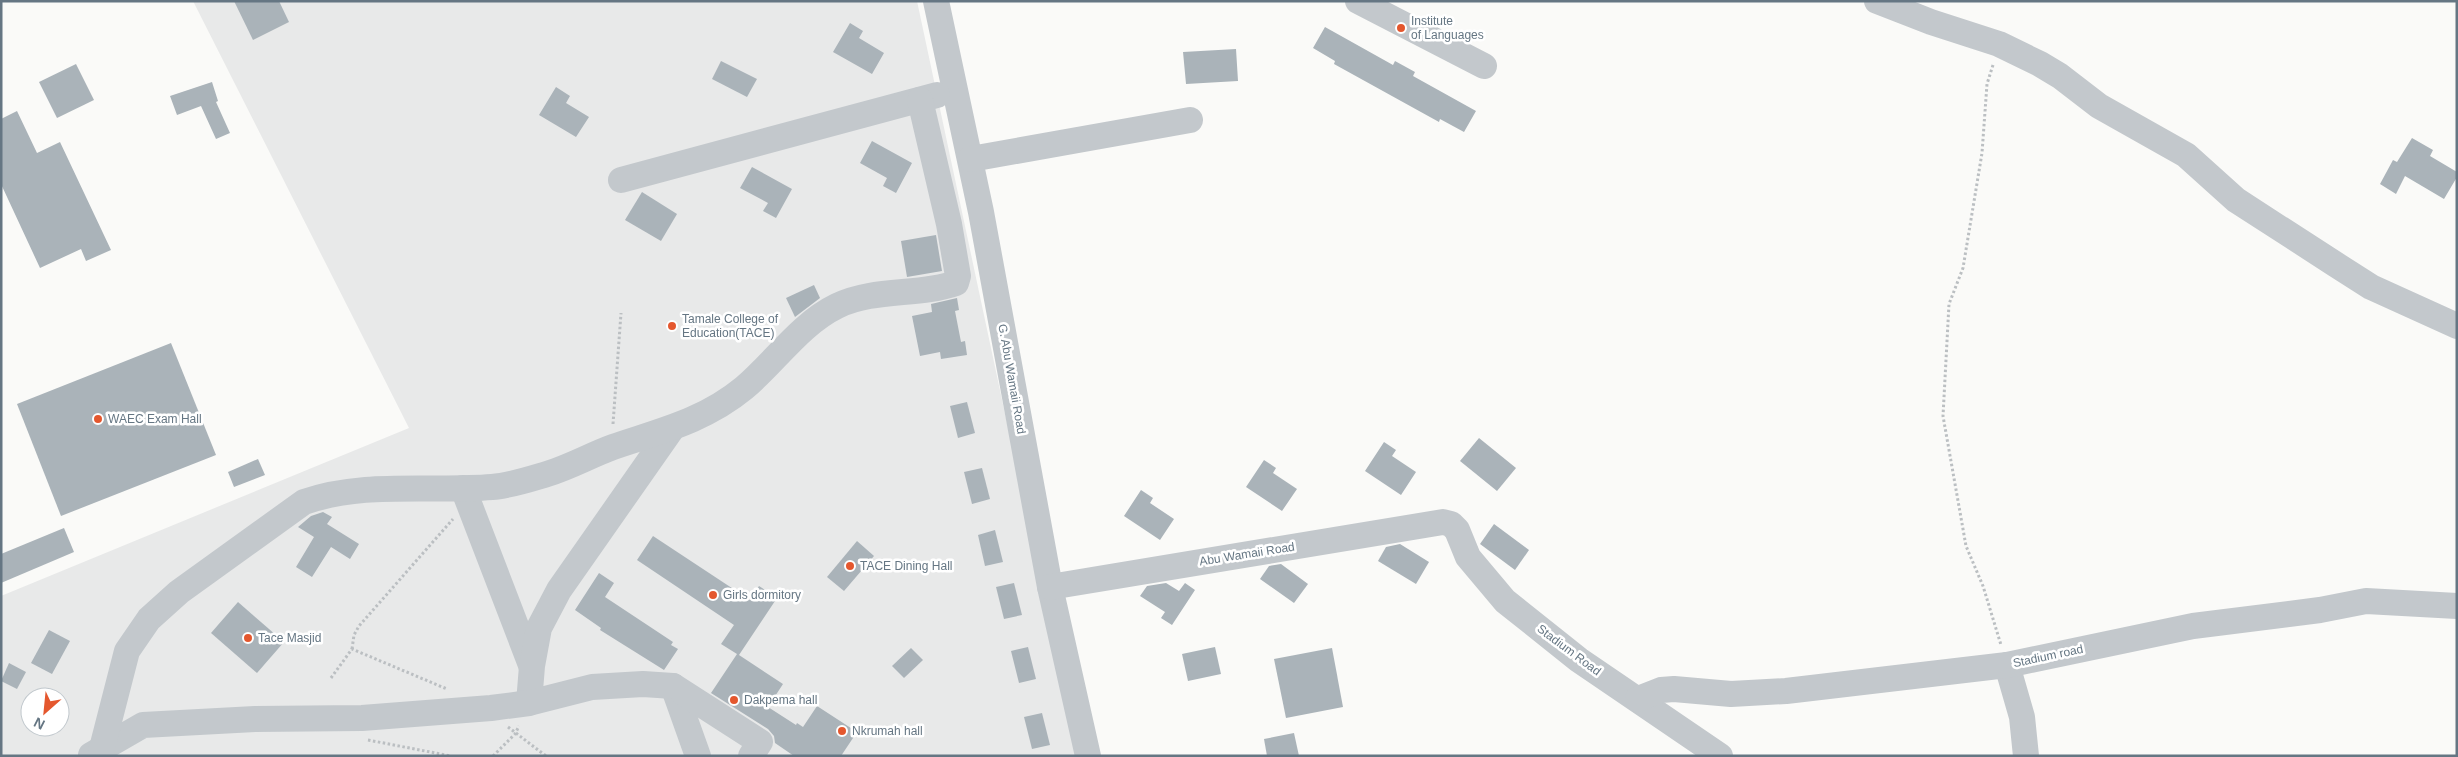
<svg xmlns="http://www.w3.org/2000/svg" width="2458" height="757" font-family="Helvetica,sans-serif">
	<rect width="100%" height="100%" fill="#fafaf8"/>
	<path fill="#e8e9e9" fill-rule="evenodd" d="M193,1H917L1078,756H1V596L409,428ZM30,697H60V727H30Z"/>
	<g fill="#aab3b9">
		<path d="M234,1H279L289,22L253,40Z"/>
		<path d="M850,23L863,31L859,38L884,53L872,74L833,52Z"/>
		<path d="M1325,27L1393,65L1395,61L1415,72L1413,76L1476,111L1464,132L1440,119L1439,122L1334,64L1335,61L1313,48Z"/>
		<path d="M1236,49L1238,81L1186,84L1183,52Z"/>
		<path d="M721,61L757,79L747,97L712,79Z"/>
		<path d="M76,64L94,100L57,118L39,82Z"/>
		<path d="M212,82L218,101L216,102L230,133L216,139L201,106L177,115L170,96Z"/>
		<path d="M556,87L570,96L566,103L589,117L576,137L539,115Z"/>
		<path d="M17,111L37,153L60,142L111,250L86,261L81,249L40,268L1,184V119Z"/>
		<path d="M2412,138L2433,150L2430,156L2457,172V177L2444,199L2405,176L2396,194L2380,184L2393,160L2397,162Z"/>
		<path d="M872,141L912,163L896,193L883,186L887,178L860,163Z"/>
		<path d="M752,167L792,189L776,218L763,211L768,203L740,188Z"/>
		<path d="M642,192L677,214L661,241L625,220Z"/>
		<path d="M936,235L942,271L907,277L901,241Z"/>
		<path d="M814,285L820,298L795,317L786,298Z"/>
		<path d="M957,298L959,310L955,311L961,342L965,341L967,355L941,359L940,352L920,356L912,316L932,312L931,304Z"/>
		<path d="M171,343L216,455L61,516L17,404Z"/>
		<path d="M967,402L975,433L958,438L950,406Z"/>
		<path d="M1479,438L1516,468L1497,491L1460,461Z"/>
		<path d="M1384,442L1396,450L1392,456L1416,472L1401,495L1365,471Z"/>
		<path d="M258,459L265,475L234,487L228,472Z"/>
		<path d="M1264,460L1276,468L1273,473L1297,489L1282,511L1246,487Z"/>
		<path d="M982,468L990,499L972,504L964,472Z"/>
		<path d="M1141,490L1153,498L1150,503L1174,519L1160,540L1124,516Z"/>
		<path d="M323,512L332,517L327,524L359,544L350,559L331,547L312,577L296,567L314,537L298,527L311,516Z"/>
		<path d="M1494,524L1529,550L1515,570L1480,544Z"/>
		<path d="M64,528L74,552L1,583V554Z"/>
		<path d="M995,530L1003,562L985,566L978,535Z"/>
		<path d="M653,536L750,600L759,586L777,598L739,655L783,684L768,707L796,725L797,723L803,727L817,706L857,732L841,756H794L775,743L774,736L768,729L711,693L737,654L721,644L734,625L637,560Z"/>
		<path d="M857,541L874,556L844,591L827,577Z"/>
		<path d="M1400,544L1429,562L1416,584L1378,561L1386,547Z"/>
		<path d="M1281,564L1308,584L1294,603L1260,579L1269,566Z"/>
		<path d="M599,573L614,583L605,597L673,642L671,645L678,649L664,670L600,630L601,628L575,610Z"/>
		<path d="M1014,583L1022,615L1004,619L996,587Z"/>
		<path d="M1166,583L1179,591L1185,583L1195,590L1172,625L1161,618L1165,612L1140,596L1147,586Z"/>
		<path d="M238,602L284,642L257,673L211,633Z"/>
		<path d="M49,630L70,641L52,674L31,663Z"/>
		<path d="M1028,647L1036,679L1019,683L1011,651Z"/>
		<path d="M1215,647L1221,674L1188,681L1182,654Z"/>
		<path d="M911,648L923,660L904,678L892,666Z"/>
		<path d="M1332,648L1343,707L1286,718L1274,659Z"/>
		<path d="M9,663L26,672L17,689L1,681Z"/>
		<path d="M1042,713L1050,745L1032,749L1024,717Z"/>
		<path d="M1294,733L1299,756H1267L1264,739Z"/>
	</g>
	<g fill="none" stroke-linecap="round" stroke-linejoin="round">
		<g stroke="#bbbfc2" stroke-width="3" stroke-dasharray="2.5 2.5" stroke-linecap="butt">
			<path d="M1993,65L1987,84L1982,153L1963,268L1949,304L1943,416L1966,546L1983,586L2001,645"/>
			<path d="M613,424L621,313"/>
			<path d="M352,649L354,635L359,626L453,519"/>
			<path d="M331,678L352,649L447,689"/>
			<path d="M508,727L546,756"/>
			<path d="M368,740L451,756"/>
			<path d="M493,756L515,734L519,726"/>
		</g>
		<g stroke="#c3c8cc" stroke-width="26">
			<path d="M936,1L981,212L1050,587L1088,756"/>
			<path d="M1358,1L1484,66"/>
			<path d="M1877,1L1931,22L1999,44L2040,64L2060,76L2099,106L2186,155L2236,200L2335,264L2371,287L2457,326"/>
			<path d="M971,159L1190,120"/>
			<path d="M621,180L937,95"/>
			<path d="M463,488L531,665"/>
			<path d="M1050,587L1443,522L1451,524L1457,530L1468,557L1505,601L1579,660L1720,756"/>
			<path d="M2007,665L2022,717L2026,756"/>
			<path d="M673,686L698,756"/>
			<path d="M1638,699L1661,690L1674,689L1731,694L1786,691L2007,665L2193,626L2320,610L2366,601L2457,606"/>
			<path d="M529,703L532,666L539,628L559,590L671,430"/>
			<path d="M91,755L143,725L255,719L362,718L491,708L529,703L592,687L643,684L673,686L760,742L751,756"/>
			<path d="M100,756L127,651L149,619L179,592L304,502C364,481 429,492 492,487C509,486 530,479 547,474C570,467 591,455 613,447C660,431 704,421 744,388C775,362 800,324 837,306C874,288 919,296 956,283L958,276L949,224L920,100"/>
		</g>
	</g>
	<g fill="#e4572e" stroke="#fff" stroke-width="2">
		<circle cx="1401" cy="28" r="5"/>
		<circle cx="672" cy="326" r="5"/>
		<circle cx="98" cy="419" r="5"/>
		<circle cx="850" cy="566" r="5"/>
		<circle cx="713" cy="595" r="5"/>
		<circle cx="248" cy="638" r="5"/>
		<circle cx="734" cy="700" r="5"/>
		<circle cx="842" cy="731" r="5"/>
	</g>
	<g text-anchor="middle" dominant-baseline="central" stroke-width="5" stroke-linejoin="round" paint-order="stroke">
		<g font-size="12" fill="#657683" stroke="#fff" text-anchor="start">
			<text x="1411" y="21">Institute<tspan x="1411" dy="14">of Languages</tspan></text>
			<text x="682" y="319">Tamale College of<tspan x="682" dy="14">Education(TACE)</tspan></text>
			<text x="108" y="419">WAEC Exam Hall</text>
			<text x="860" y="566">TACE Dining Hall</text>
			<text x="723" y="595">Girls dormitory</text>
			<text x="258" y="638">Tace Masjid</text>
			<text x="744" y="700">Dakpema hall</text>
			<text x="852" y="731">Nkrumah hall</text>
		</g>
		<g font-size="12" fill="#657683" stroke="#fff">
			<text transform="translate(1012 379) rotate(80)">G. Abu Wamaii Road</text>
			<text transform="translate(1247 554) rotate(-9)">Abu Wamaii Road</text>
			<text transform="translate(1569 650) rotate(37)">Stadium Road</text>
			<text transform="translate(2048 656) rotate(-12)">Stadium road</text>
		</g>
	</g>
	<rect width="2458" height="757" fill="none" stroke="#657683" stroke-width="5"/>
	<g transform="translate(45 712) rotate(207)"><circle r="24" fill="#ffffff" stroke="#c1c8cd"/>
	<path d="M0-4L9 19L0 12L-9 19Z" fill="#e4572e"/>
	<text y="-8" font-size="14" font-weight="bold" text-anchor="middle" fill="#657683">N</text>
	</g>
</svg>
